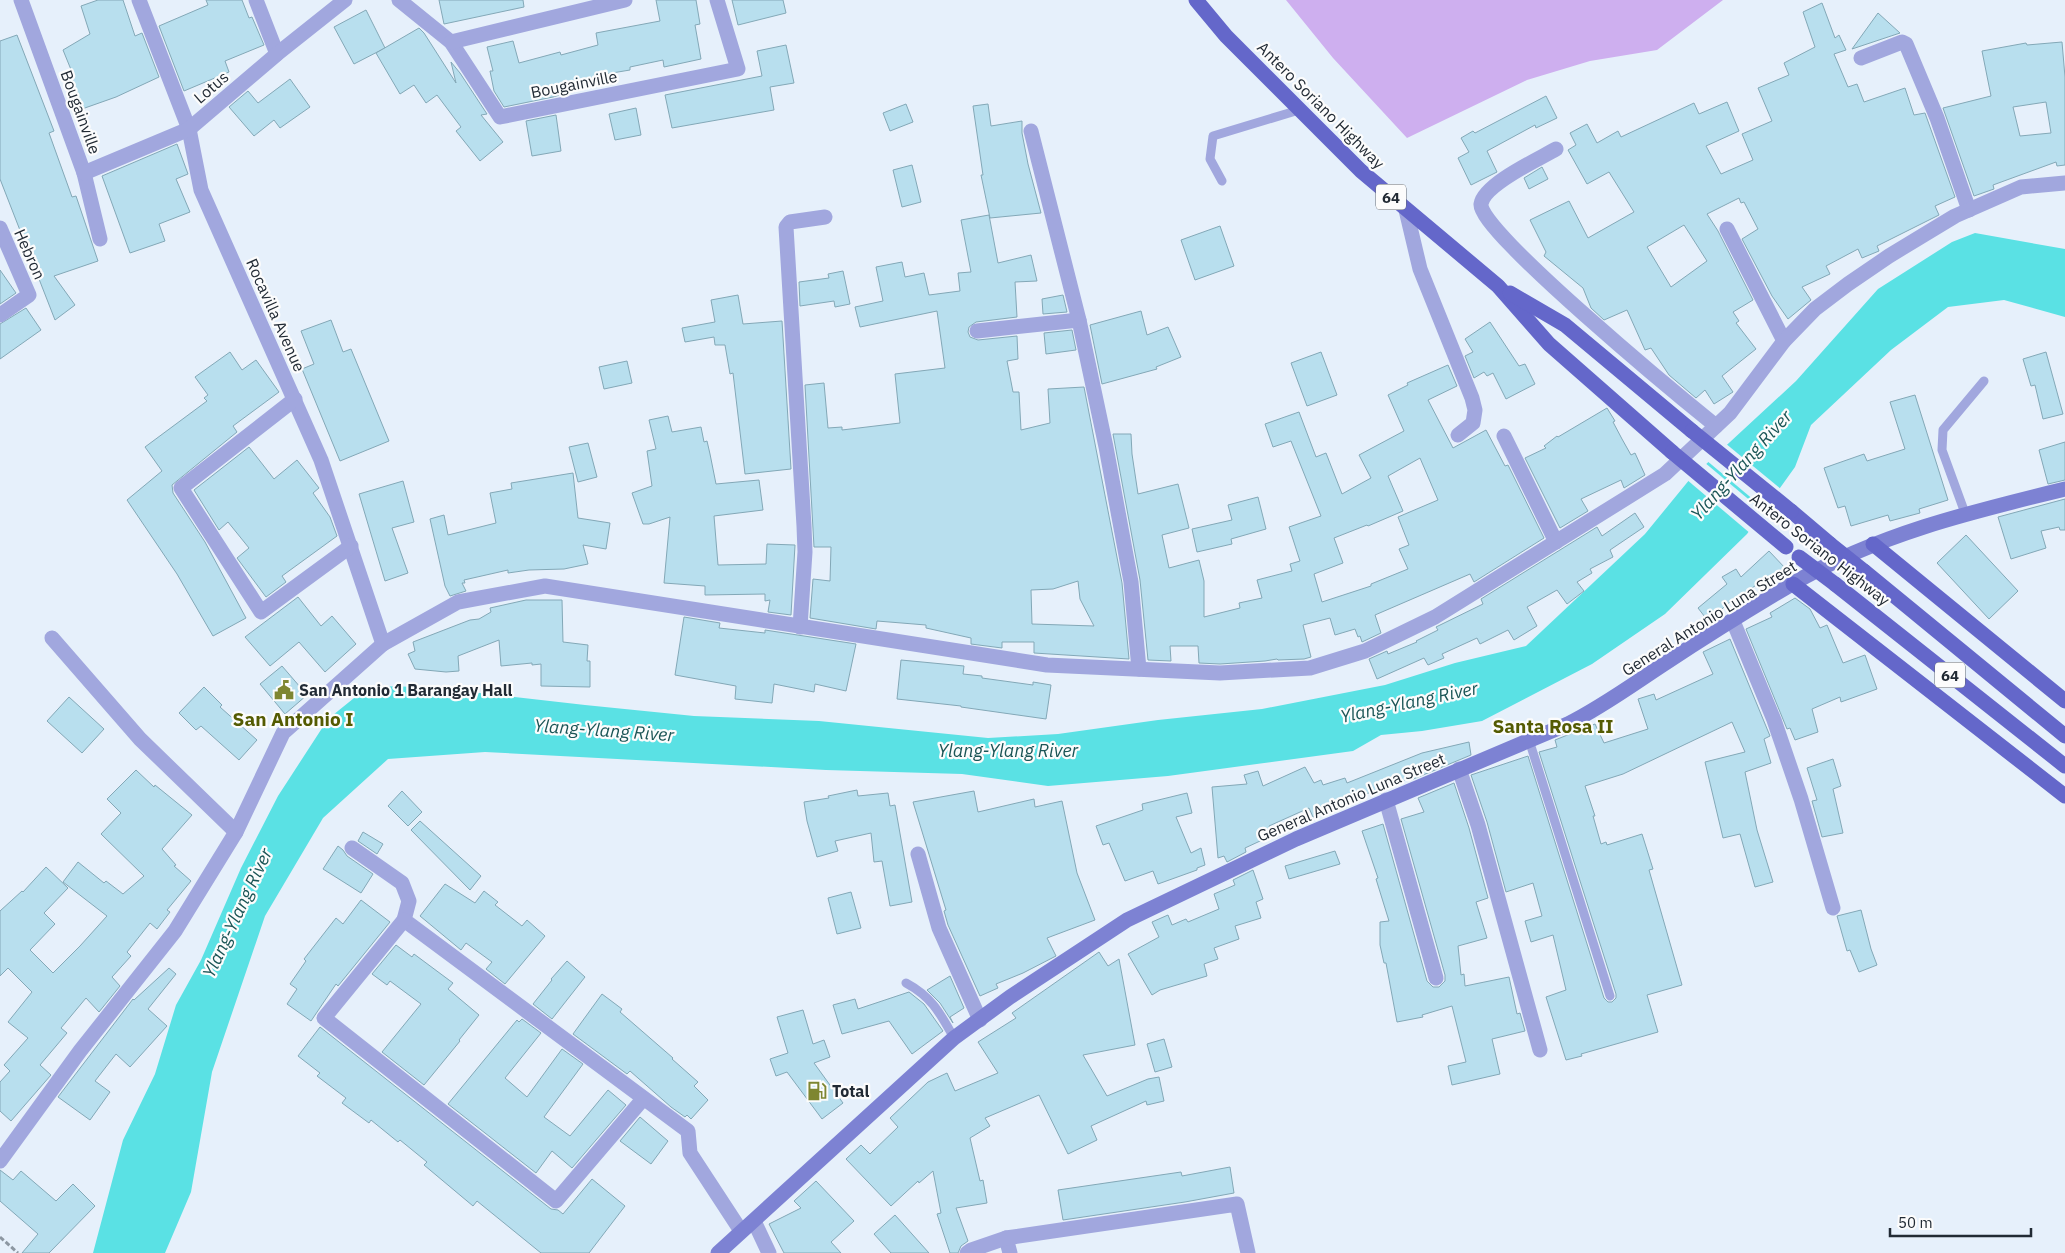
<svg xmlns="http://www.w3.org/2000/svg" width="2065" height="1253" font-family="'IBM Plex Sans',sans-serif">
	<rect width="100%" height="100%" fill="#e6f0fb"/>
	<path fill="#ceafef" d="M1286,0H1723L1657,50L1590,61L1527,80L1407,138L1333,58Z"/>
	<path fill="#5ae1e4" d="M1975,233L2065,249V317L2004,300L1948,307L1891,350L1811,425L1795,467L1747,534L1665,614L1592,664L1482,721L1422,731L1381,735L1353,751L1168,776L1048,786L962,774L826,770L485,752L388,759L323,818L265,916L212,1072L191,1192L165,1253H93L123,1140L155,1074L176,1005L201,960L241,868L278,796L328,719L369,686L428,687L585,705L694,716L819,721L988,738L1058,734L1158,720L1262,709L1385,685L1455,663L1526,646L1645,534L1690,479L1796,381L1878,289L1952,242Z"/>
	<g fill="#e6f0fb">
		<path d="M1725,443L1782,490L1767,511L1706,460Z"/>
		<path d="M1704,462L1765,513L1751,534L1686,479Z"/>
	</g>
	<g fill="#b8dfee" stroke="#83a8b7" fill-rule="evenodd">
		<path d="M98,0H123L135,36L142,33L159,77L116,97L82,109L72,78L74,77L63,50L90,34L81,6Z"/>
		<path d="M206,0H242L249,18L252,17L264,45L225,61L229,72L184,91L159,26L208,5Z"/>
		<path d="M439,0H523L524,7L444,24Z"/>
		<path d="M656,0H696L700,24L695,25L701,59L664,67L663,60L630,67V70L594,76L596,84L553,97L504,107L494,91L490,71H493L487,47L513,41L519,63L560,52L561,55L598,45L596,33L660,21Z"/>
		<path d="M732,0H783L786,13L738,25Z"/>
		<path d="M1822,3L1835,38L1839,35L1846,50L1834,54L1848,87L1857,84L1864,102L1905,88L1914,115L1925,113L1955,197L1935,206L1939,215L1877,246L1879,251L1862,258L1858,249L1826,266L1830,274L1802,287L1811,300L1788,319L1772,296L1742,239L1758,229L1744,202L1741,203L1739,198L1707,214L1718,231L1753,300L1733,312L1739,321L1736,323L1756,349L1722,376L1733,392L1714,404L1705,390L1696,398L1669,375L1651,348L1645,350L1627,310L1604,320L1591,308L1583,288L1544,256L1546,252L1530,220L1569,201L1588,238L1634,212L1609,172L1587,184L1568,150L1576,145L1570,133L1587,124L1597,143L1618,131L1621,137L1694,103L1699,114L1727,102L1739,131L1706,146L1721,174L1753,160L1742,134L1772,121L1758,88L1789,75L1784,63L1815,47L1803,12ZM1684,225L1707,261L1671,287L1647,247Z"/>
		<path d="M366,10L385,48L354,64L334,27Z"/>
		<path d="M1878,13L1900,33L1852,49Z"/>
		<path d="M419,28L424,33L456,83L451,62L460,73L487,114L481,115L503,142L480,161L456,131L461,127L437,95L426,103L414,85L400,94L376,53Z"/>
		<path d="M17,35L54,131L49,133L72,197L76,196L98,261L54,276L75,305L55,320L0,179V41Z"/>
		<path d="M2062,42L2065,77V165L2057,166L2056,162L1993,185L1994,189L1974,196L1943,108L1991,96L1982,51L2026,43L2027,45ZM2046,102L2051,133L2020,136L2013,107Z"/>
		<path d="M786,45L794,83L770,87L774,110L672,128L665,95L762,76L757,51Z"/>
		<path d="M290,79L310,107L280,128L274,120L254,136L229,107L248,91L258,103Z"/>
		<path d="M1546,96L1557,118L1536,128L1535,125L1487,151L1497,172L1471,185L1458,158L1469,152L1461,138L1473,131L1475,133Z"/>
		<path d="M906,104L913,122L890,131L883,113Z"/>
		<path d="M988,104L991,126L1022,121V133L1028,164L1041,213L990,218L981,175H983L973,106Z"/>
		<path d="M636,108L641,135L615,140L609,114Z"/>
		<path d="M556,115L561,151L532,156L526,121Z"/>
		<path d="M177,144L188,174L176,179L190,212L159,224L165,241L130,253L102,176Z"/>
		<path d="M912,165L921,202L902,207L893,170Z"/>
		<path d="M1542,167L1548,179L1529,189L1524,178Z"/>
		<path d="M989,215L998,263L1031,255L1037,281L1015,282L1017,317L976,322L969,327L968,332L970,337L978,340L1017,336L1018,359L1007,361L1013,392H1019L1021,430L1050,423L1048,389L1084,387L1122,583L1129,659L1034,653V642H1002V648L971,644V638L926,628V625L877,621L876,629L810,618L813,579L830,581L831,547H814L805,385L824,383L828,428L842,427V430L900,423L895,374L945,368L937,311L860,327L855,307L883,301L876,267L902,262L905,277L924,273L929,295L960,291L958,273L971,272L961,220ZM1078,581L1080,599L1094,626L1032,624L1031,590L1053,589Z"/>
		<path d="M1220,226L1234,266L1195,280L1181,240Z"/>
		<path d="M0,270L16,293L0,304Z"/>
		<path d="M843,271L850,304L835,307L834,301L800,306L799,282L829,278L828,274Z"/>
		<path d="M738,295L743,324L782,321L791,469L745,474L733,373L730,374L725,345H715L714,337L685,342L682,328L715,322L711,300Z"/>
		<path d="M1063,295L1067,312L1043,314L1042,299Z"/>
		<path d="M26,308L41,330L0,359V324Z"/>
		<path d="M1141,311L1147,335L1168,327L1181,357L1156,367L1157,369L1102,384L1090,325Z"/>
		<path d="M331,320L343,352L351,349L389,441L340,461L302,369L314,364L301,331Z"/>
		<path d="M1490,322L1519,366L1525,364L1535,384L1506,399L1493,373L1487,376L1484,372L1474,378L1465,356L1473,352L1465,339Z"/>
		<path d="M1072,330L1076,350L1046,354L1044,333Z"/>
		<path d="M230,352L242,370L256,360L279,392L233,426L237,432L172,485L173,493L205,542L246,618L213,636L177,574L127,500L162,471L145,447L207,401L204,398L208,395L195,377Z"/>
		<path d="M1321,352L1337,395L1307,406L1291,363Z"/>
		<path d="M2046,352L2063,414L2043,419L2035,385L2031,386L2023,359Z"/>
		<path d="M627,361L632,383L604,389L599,367Z"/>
		<path d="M1448,365L1457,386L1428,400L1453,448L1486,430L1505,466L1508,465L1544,538L1474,582L1470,574L1375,615L1381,633L1362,642L1360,636L1358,637L1355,629L1335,635L1330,618L1303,625L1311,657L1304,659L1278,660L1277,659L1265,661L1220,664L1199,663L1198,646H1170L1171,661L1148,660L1140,580L1113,434H1131L1132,454L1138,494L1178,484L1189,528L1162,535L1169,568L1199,560L1204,581V617L1240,608L1239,603L1262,598L1257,580L1292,571L1290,564L1300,561L1289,527L1321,516L1291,441L1273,447L1265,424L1299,412L1316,457L1326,453L1342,494L1371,478L1359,455L1404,431L1388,395L1408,385L1407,383ZM1420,458L1438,500L1398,517L1409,545L1399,549L1408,569L1371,584V586L1322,602L1314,574L1343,563L1334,538L1367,525L1368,526L1403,511L1388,476Z"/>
		<path d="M1915,395L1948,500L1919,509L1920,513L1890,521L1888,515L1851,526L1845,506L1838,508L1824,468L1864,454L1867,461L1905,449L1890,402Z"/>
		<path d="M1607,408L1615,421L1613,422L1622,439L1631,455L1635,453L1645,475L1624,488L1621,480L1581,499L1588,511L1560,528L1525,458L1546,448L1544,446L1557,436L1558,437Z"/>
		<path d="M668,416L672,432L701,427L704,442L707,441L710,454L716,484L759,480L763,510L714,516L718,565L766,564L767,544L795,545L791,615L768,612L770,600L765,601V594L705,595V586L664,583L670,517L649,524H643L632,493L652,486L647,451L656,449L649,420Z"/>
		<path d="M2065,442V480L2048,484L2039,450Z"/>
		<path d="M588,443L597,477L578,482L569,447Z"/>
		<path d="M249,447L274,479L297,460L319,488L313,493L330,517L337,536L282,576L286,582L266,597L237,558L249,548L228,522L219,530L194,490Z"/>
		<path d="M573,473L578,518L610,523L606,549L583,545L588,564L564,569L529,570L508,573V570L464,580L465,583H462L466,591L450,596L445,586L430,519L444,515L448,535L496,523L490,493L512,489L511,483Z"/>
		<path d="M403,481L414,522L392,528L408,573L385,581L359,494Z"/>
		<path d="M1258,497L1266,529L1231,539L1232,544L1197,552L1192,529L1232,520L1228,505Z"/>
		<path d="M2065,499V530H2060L2059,527L2041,531L2046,548L2011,559L1998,517Z"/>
		<path d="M1635,513L1644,527L1610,550L1613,557L1590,569L1592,573L1577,582L1584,591L1567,604L1557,590L1527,607L1537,626L1514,640L1508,630L1480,644L1477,638L1442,654L1444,658L1428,665L1424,658L1377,679L1369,659L1387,651L1388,654L1417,642L1416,641L1438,630L1436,627L1483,604L1481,599L1597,527L1602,536Z"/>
		<path d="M1966,535L2018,591L1989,619L1937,563Z"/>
		<path d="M1769,551L1786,569L1763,590L1758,584L1730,602L1708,621L1698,608L1727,584L1722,577L1736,569L1741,577Z"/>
		<path d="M298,597L321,626L332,616L356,644L325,672L299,642L270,666L245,637Z"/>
		<path d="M1795,598L1810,609L1820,628L1827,625L1843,663L1865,655L1877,689L1841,702L1840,697L1812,709L1818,732L1795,740L1790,728L1787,729L1746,629L1772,617L1770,613Z"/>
		<path d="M526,600H562L563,642L588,645L587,661H590V687L541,686V664L532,665V663L501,666L499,640L458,656L459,671L446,672L415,669L408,654L415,651L413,642L470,620L479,619L491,612L490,608Z"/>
		<path d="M684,617L720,623L719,628L765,633V630L856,644L846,691L815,684L814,692L774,684L772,703L735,699L736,686L675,675Z"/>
		<path d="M1730,639L1770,736L1764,739L1771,763L1745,772L1757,830L1773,882L1755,887L1740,834L1723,838L1705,762L1745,752L1732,722L1623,774L1585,786L1595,816H1593L1601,844L1606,842L1607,845L1642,834L1653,869L1649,870L1682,985L1647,995L1658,1032L1581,1054L1582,1056L1566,1060L1546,997L1566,990L1553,935L1531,942L1525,921L1542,916L1533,883L1506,892L1487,822L1471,775L1528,756L1604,998L1608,1002H1612L1616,998V994L1539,752L1557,747L1555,740L1595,724L1604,743L1648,729L1638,699L1654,694L1656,700L1713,674L1703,652Z"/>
		<path d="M901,660L964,666L963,674L982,676V678L1033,685V682L1051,685L1046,719L961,707V706L897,699Z"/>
		<path d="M282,666L307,695L285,714L260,684Z"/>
		<path d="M204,687L222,705L220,707L257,740L239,760L201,726L196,730L179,713Z"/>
		<path d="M69,697L104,729L82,753L47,721Z"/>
		<path d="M1469,742L1471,755L1411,780L1410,778L1352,799L1353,803L1313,817L1309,808L1269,826L1273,835L1245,848L1246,852L1227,862L1224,856L1218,858L1212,787L1247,784L1244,775L1258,771L1263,786L1305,767L1314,783L1321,780L1323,785L1345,778L1347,783L1422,753Z"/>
		<path d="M1833,759L1841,786L1833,789L1843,833L1822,837L1812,801L1817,800L1807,768Z"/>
		<path d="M136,770L154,787L155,785L192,815L162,849L176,865L174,866L191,881L167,910L170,912L157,929L150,923L127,952L131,956L112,977L120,986L99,1012L86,998L61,1028L67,1033L40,1065L51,1075L11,1121L0,1111V1082L10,1071L4,1065L28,1038L8,1022L32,992L8,968L0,976V911L22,891L23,892L46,867L68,888L44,913L55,924L30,950L53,973L80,946L107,916L63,882L78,862L104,883L106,881L123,894L144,876L101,834L121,813L107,799Z"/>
		<path d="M1454,783L1469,828L1488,898L1476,902L1487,938L1458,946L1461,975L1464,974L1465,986L1509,977L1517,1014L1520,1013L1525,1031L1492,1039L1500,1074L1452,1085L1448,1066L1466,1062L1452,1006L1422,1015L1423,1017L1397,1022L1386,963H1384L1380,945V922L1389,921L1376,879L1378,878L1362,831L1383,824L1427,981L1433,987H1439L1445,981V975L1401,819L1424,812L1418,798Z"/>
		<path d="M857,790L858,796L888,793L890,806L895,805L912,902L890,906L882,861L874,862L871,833L835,841L838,851L817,857L807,821L804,802L829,798L828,796Z"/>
		<path d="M402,791L422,812L408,826L388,806Z"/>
		<path d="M974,791L978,812L1034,799L1035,807L1062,801L1077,873L1095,920L1047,938L1056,956L1023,973L996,984L998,988L980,996L948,925L944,911L946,910L913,802Z"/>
		<path d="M1187,793L1192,813L1176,817L1191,853L1201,848L1205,865L1197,868V870L1158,884L1153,871L1125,881L1109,843L1103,845L1096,826L1143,810L1142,804Z"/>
		<path d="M420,821L481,876L470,890L411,830Z"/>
		<path d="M363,832L383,844L377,854L358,841Z"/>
		<path d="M338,846L343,850L347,856L373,874L361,893L323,869Z"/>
		<path d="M1335,851L1340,864L1289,879L1285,866Z"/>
		<path d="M1253,870L1263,899L1256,902L1261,918L1235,926L1239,939L1214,948L1218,959L1204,964L1207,976L1160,990L1152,995L1128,954L1159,937L1152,922L1168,915L1172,925L1186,919L1188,922L1219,909L1214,894L1235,885L1233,880Z"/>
		<path d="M445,884L475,903L484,891L498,902L495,905L522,926L527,920L545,936L505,984L486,969L492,962L466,943L461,950L420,916Z"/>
		<path d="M851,892L861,928L837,934L828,898Z"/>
		<path d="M361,900L390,922L338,986L336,984L311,1021L287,1004L297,989L290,984L306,961L304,959L336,918L343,924Z"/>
		<path d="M1861,910L1871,949L1877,965L1859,972L1850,950L1847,951L1837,916Z"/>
		<path d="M396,945L412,957L414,954L453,983L448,989L479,1015L459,1040L460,1041L424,1085L382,1052L421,1004L390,981L387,985L372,974Z"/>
		<path d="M1099,952L1108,966L1119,959L1135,1045L1083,1055L1107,1096L1148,1079L1159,1077L1164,1101L1147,1105L1146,1101L1091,1126L1097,1140L1068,1154L1039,1095L985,1118L990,1126L970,1138L980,1181L983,1180L987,1203L956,1208L968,1241L961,1246L958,1253H950L937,1214L941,1213L933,1171L919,1183L918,1181L891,1206L846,1159L861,1145L870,1154L898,1127L890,1118L928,1082L947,1073L955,1091L998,1073L978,1042L1016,1018L1012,1013Z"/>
		<path d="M567,961L585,977L552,1019L533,1004L552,980L551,979Z"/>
		<path d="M169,968L176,974L148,1009L167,1026L130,1067L116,1054L95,1081L110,1092L90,1120L58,1097L133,999L134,1000Z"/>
		<path d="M950,976L964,1008L950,1017L953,1023L940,1003L927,990Z"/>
		<path d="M909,992L924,1004L943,1031L912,1054L889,1021L842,1034L833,1005L855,999L858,1009Z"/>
		<path d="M602,994L622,1009L620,1012L673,1058L672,1059L698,1082L694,1086L708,1100L691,1119L687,1115L685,1117L671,1107L630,1071L627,1074L573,1034Z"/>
		<path d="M803,1010L813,1044L824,1040L830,1057L814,1063L843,1103L822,1119L787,1072L776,1076L770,1059L788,1053L777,1017Z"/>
		<path d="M522,1019L541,1033L505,1078L527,1097L562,1049L583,1064L544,1117L570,1136L608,1090L626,1105L572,1168L552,1151L536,1173L448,1104L517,1020L519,1022Z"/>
		<path d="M320,1027L551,1209L558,1210L563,1214L592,1179L625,1206L589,1253H541L477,1201L473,1206L424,1165L427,1162L400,1140L398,1142L371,1120L369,1123L342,1103L346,1098L317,1076L320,1073L298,1056Z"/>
		<path d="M1164,1039L1172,1067L1155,1072L1147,1044Z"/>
		<path d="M640,1117L668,1141L651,1164L620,1141Z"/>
		<path d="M1230,1167L1234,1193L1185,1202L1063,1220L1058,1190L1181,1172L1182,1176Z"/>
		<path d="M0,1170L13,1180L21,1171L56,1201L73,1184L95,1206L49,1253H22L38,1234L0,1201Z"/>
		<path d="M816,1181L854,1221L831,1242L841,1253H784L769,1224L801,1208L794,1201Z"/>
		<path d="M895,1215L929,1253H891L874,1234Z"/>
	</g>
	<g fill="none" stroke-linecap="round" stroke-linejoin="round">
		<path stroke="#8d97a2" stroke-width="3" stroke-dasharray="5 2.5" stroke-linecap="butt" d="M0,1237L18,1253"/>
		<g stroke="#a1a7de" stroke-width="9">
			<path d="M1222,181L1210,159L1213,136L1299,110"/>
			<path d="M1965,513L1942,450L1943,430L1984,381"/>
			<path d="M1529,740L1610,996"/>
			<path d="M906,983C932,997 940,1013 954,1038"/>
		</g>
		<g stroke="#a1a7de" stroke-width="15">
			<path d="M21,0L84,173L100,239"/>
			<path d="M139,0L189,129L201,190L321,460L383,644"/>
			<path d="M256,0L277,54"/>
			<path d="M399,0L451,42L500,117L738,69L717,0"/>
			<path d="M451,42L625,0"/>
			<path d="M1861,58L1902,42L1906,44L1937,118L1969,210"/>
			<path d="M1031,131L1079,320L1106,447L1131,582L1139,669"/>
			<path d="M1556,149C1539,159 1484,184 1481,204C1477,230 1685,401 1716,426"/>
			<path d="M84,173L189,129L277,54L345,0"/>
			<path d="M1406,210L1420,269L1472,398L1475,410L1473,423L1458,435"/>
			<path d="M0,228L29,295L0,315"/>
			<path d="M1727,229L1784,341"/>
			<path d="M977,331L1079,320"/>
			<path d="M295,399L181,488L261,612L351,546"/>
			<path d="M1504,436L1556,542"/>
			<path d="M1733,621L1774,720L1801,799L1833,908"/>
			<path d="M800,627L805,552L804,526L786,227L790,222L825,217"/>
			<path d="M52,638L140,739L236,832"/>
			<path d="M1459,769L1478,825L1540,1050"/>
			<path d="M1386,800L1436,978"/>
			<path d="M352,848L402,883L409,901L404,920L688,1131L690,1153L741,1231"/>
			<path d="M918,854L939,928L980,1020"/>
			<path d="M404,920L324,1018L556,1201L643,1099"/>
			<path d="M754,1221L769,1253"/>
			<path d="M1006,1238L1010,1253"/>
			<path d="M967,1253L971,1250L1006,1238L1237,1204L1248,1253"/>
		</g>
		<path stroke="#a1a7de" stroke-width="15" d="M0,1161L80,1051L175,931L236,832L283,733L383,644L458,602L545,586L1047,665L1220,673L1310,668L1365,651L1435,617L1665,474L1730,413L1784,341L1815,309L1848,284L1889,256L1955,216L2021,187L2065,183"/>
		<path stroke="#7d82d3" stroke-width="15" d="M718,1253L954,1038L1010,997L1127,920L1296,839L1568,724C1602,707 1632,685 1664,664C1705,637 1748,610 1792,584C1876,535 1970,512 2065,489"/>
		<g stroke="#6467ca" stroke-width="15">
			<path d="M1196,0L1226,36L1361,171L1498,286L1549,344L1672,452"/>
			<path d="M1510,293L1565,325L1692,431"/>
			<path d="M1791,511L1830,544"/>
			<path d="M1873,544L2065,701"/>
			<path d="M1864,571L2065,736"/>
			<path d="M1793,584L2065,796"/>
			<path d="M1835,584L2065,766"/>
		</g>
		<g stroke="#6467ca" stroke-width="15">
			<path d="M1692,431L1791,511"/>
			<path d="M1672,452L1786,547"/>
			<path d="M1830,544L1864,571"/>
			<path d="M1799,557L1835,584"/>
		</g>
	</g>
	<defs>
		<symbol id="civic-bare" viewBox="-9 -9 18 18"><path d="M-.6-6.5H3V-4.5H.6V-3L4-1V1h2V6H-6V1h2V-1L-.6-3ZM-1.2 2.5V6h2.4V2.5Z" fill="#7e8631" stroke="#fcfcfc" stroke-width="2.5" paint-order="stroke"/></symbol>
		<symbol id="fuel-bare" viewBox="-9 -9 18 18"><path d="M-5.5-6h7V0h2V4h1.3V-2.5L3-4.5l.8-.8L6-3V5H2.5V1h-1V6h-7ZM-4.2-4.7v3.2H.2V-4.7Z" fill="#7e8631" stroke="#fcfcfc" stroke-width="2.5" paint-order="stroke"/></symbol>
	</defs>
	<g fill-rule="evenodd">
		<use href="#civic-bare" x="270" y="676" width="28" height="28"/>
		<use href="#fuel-bare" x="803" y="1077" width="28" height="28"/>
	</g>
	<g text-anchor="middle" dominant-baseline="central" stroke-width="4.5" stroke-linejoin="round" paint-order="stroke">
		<g fill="#fcfcfc" stroke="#636970" stroke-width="1">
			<rect x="1376" y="184.5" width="30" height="25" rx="4"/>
			<rect x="1935" y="662.5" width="30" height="25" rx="4"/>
		</g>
		<g font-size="15" font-weight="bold" fill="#212a34">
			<text x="1391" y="197">64</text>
			<text x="1950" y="675">64</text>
		</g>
		<g font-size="16" fill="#212a34" stroke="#fcfcfc">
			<text transform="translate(574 84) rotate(-11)">Bougainville</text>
			<text transform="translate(211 87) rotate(-41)">Lotus</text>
			<text transform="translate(1321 105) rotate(45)">Antero Soriano Highway</text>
			<text transform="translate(81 112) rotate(70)">Bougainville</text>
			<text transform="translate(30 254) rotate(66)">Hebron</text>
			<text transform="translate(276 315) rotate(66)">Rocavilla Avenue</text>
			<text transform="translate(1820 549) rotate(38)">Antero Soriano Highway</text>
			<text transform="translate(1709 618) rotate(-32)">General Antonio Luna Street</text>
			<text transform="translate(1351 797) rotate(-23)">General Antonio Luna Street</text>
		</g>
		<g font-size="16" font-weight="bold" fill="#212a34" stroke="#fcfcfc" text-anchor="start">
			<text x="299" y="690">San Antonio 1 Barangay Hall</text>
			<text x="832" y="1091">Total</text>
		</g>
		<g font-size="18" font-style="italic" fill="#1b5556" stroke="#fcfcfc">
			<text transform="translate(1741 465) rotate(-48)">Ylang-Ylang River</text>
			<text transform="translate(1409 702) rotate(-12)">Ylang-Ylang River</text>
			<text transform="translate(604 730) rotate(4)">Ylang-Ylang River</text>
			<text x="1008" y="750">Ylang-Ylang River</text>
			<text transform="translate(237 913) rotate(-65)">Ylang-Ylang River</text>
		</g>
		<g font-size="19" font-weight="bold" fill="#545b02" stroke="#fcfcfc">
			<text x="293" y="719">San Antonio I</text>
			<text x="1553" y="726">Santa Rosa II</text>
		</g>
	</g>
	<path d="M1890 1228v8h141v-8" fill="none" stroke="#212a34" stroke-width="2.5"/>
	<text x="1898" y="1228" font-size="15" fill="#212a34" stroke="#fcfcfc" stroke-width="4" paint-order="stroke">50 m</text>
</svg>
